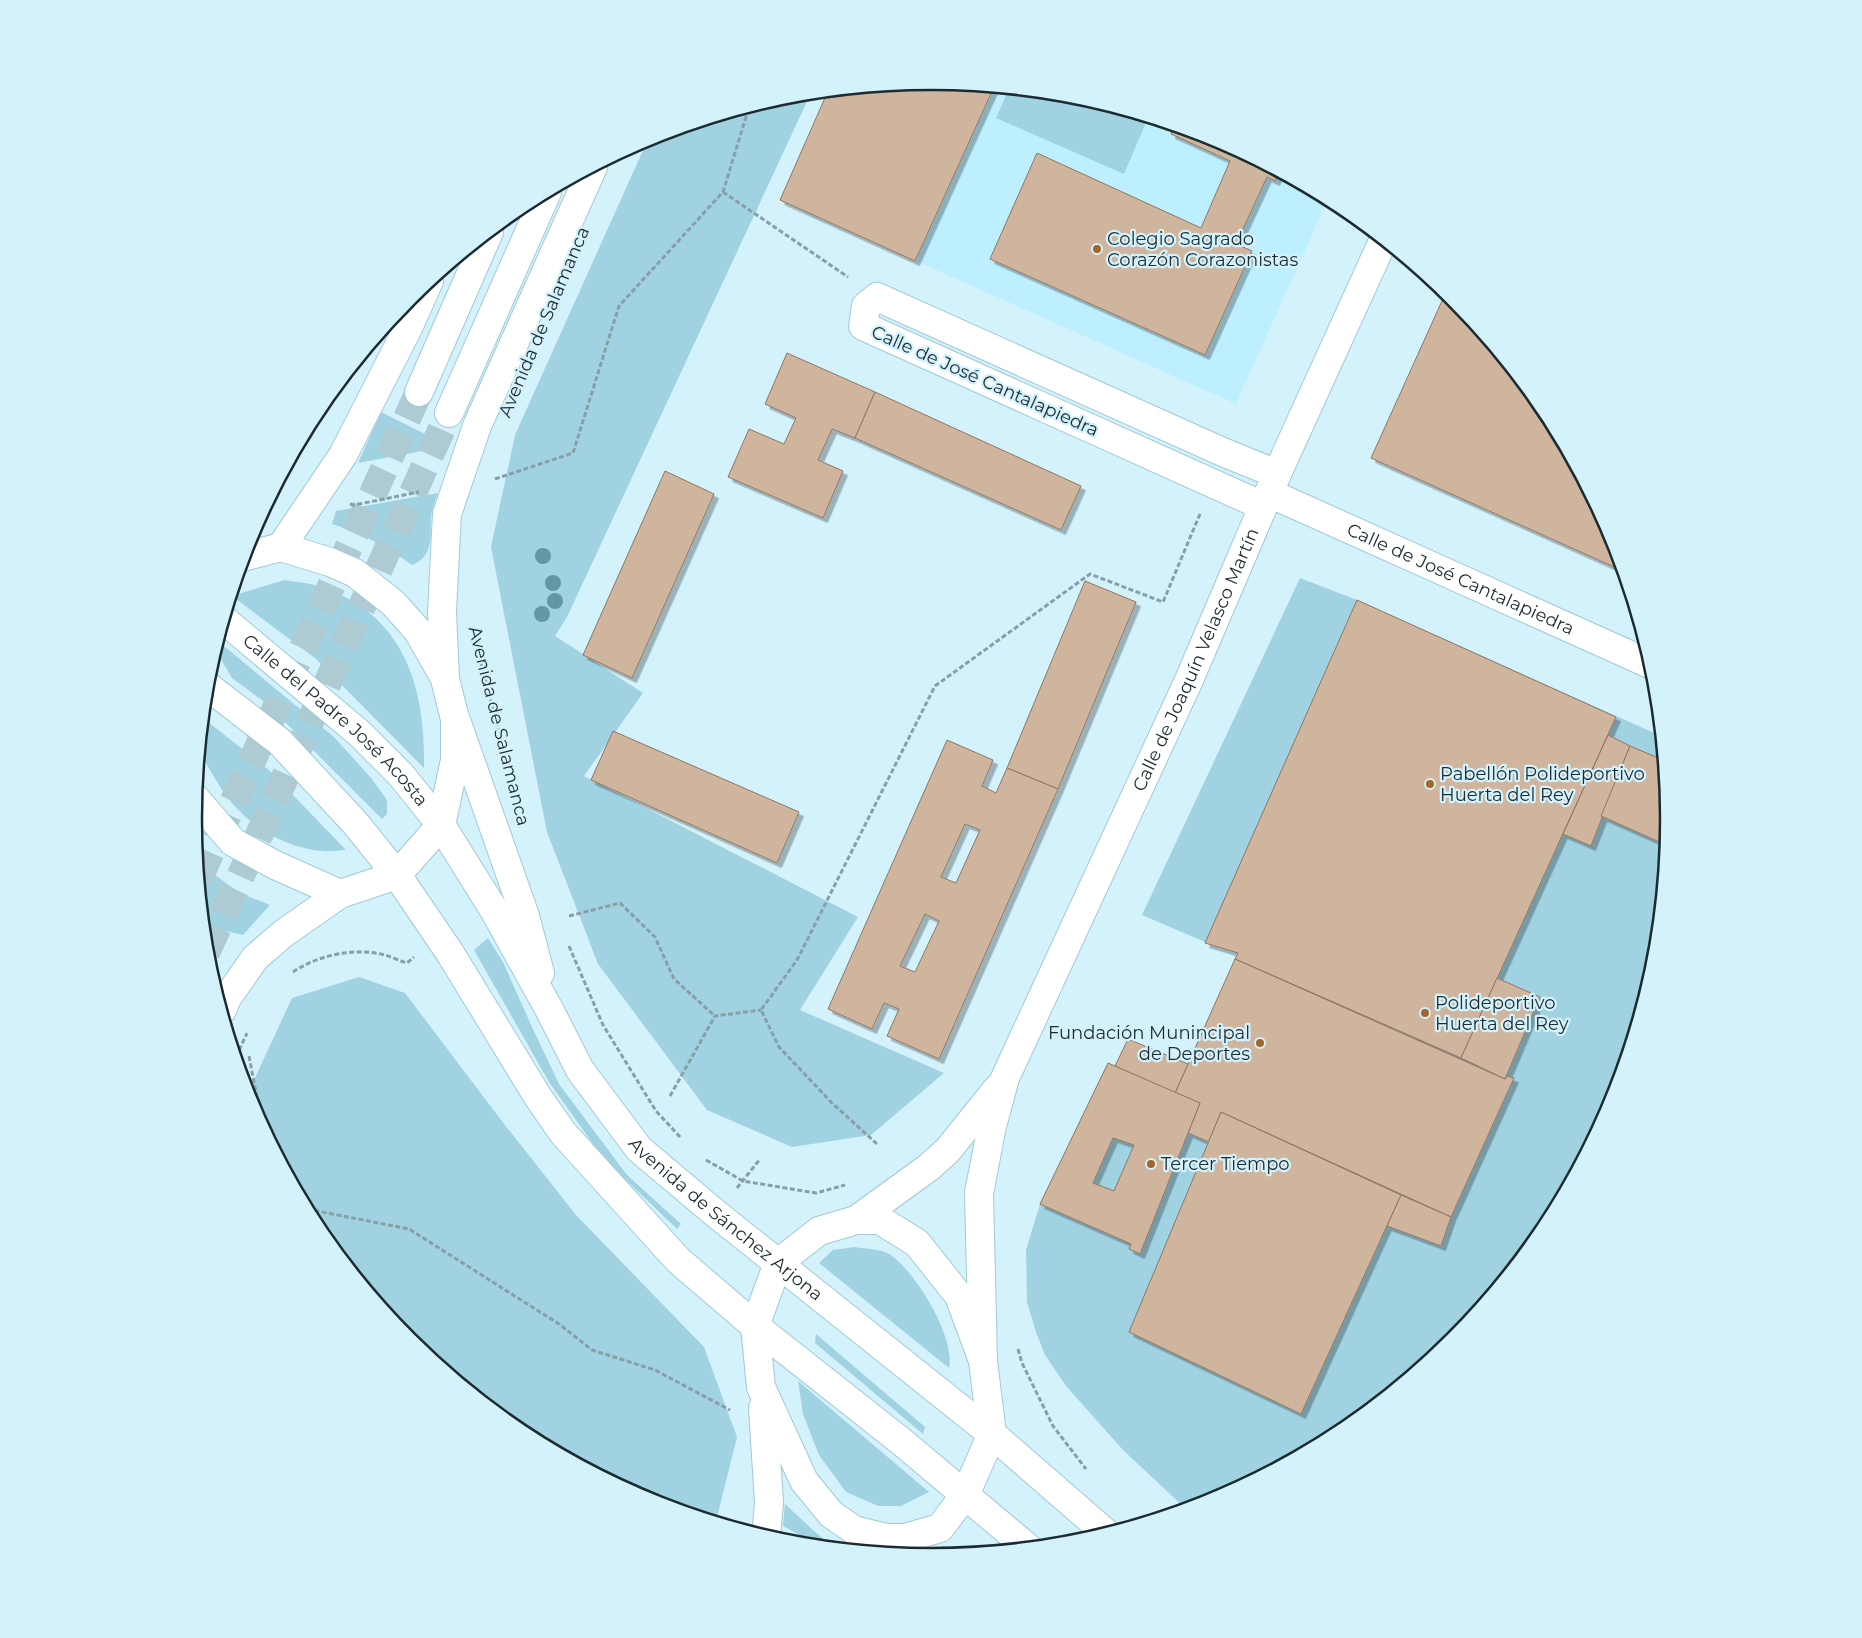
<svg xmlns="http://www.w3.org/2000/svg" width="1862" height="1638" font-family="Montserrat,sans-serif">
	<defs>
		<filter id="shadow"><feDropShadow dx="4.5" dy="4.5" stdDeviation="0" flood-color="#0004"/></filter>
	</defs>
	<rect width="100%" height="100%" fill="#d3f2fc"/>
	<path fill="#beeffe" d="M931,81L1075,95L1214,138L1328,199L1236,404L780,200L828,91Z"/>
	<g fill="#a1d2e1">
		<path d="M1009,89L1075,95L1148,118L1124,174L996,118Z"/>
		<path d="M811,93L567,617L555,636L643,693L584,776L858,917L800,1010L944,1073L871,1135L792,1147L707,1110L598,964L547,832L491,547L515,435L649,137L787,95Z"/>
		<path d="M381,412L449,446L358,463Z"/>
		<path d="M438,493C435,501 432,509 431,517C430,536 434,557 412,565C388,547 361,533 332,524L336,511Z"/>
		<path d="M1300,578L1357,600L1661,736L1669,819L1655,963L1612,1102L1544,1229L1452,1341L1341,1433L1213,1501L1186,1509L1123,1450L1066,1386L1045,1355L1036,1332L1027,1302L1026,1250L1040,1204L1108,1063L1175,1093L1235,959L1237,953L1205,942L1142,915Z"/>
		<path d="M284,580C296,582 310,583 322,587C405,615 426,689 424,768L316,659L232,596Z"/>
		<path d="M219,642L334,737L372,779L387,800V814L382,819L266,703L232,678L216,651Z"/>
		<path d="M203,718L269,770L346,850C339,850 331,852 323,851C277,847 238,819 216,780C210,770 203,760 201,749C199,740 202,727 203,718Z"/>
		<path d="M198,863L240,893L270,905L243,935L204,926Z"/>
		<path d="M488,938L503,962L532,1027L559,1084L627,1175L681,1224L677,1229L603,1158L549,1082L474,950Z"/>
		<path d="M359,977L405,993L501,1120L576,1215L704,1347L737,1437L716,1521L654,1502L639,1495L521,1432L409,1340L317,1229L247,1095L292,998Z"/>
		<path d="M855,1247C865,1249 881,1249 889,1254C915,1270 956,1338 949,1368L819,1263L833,1250Z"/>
		<path d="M816,1334L925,1427L923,1434L815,1343Z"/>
		<path d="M798,1381L929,1492L901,1506H878L846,1492L819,1455L803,1414Z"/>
		<path d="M785,1504L814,1531L826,1541L821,1546L783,1526Z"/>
	</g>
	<g fill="#d0b59e" stroke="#8f7661" fill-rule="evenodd" filter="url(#shadow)">
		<path d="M931,81L994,87L915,261L780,200L828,91Z"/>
		<path d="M1174,126L1214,138L1279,173L1275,181L1267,177L1236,244L1252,251L1205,355L990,259L1037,153L1201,228L1230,161L1171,134Z"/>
		<path d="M1446,292L1453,298L1545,409L1613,537L1623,571L1371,458Z"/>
		<path d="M787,353L875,392L855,438L832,429L818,460L843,471L823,518L728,477L749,429L784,444L796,418L765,404Z"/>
		<path d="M875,392L1081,486L1061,530L855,438Z"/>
		<path d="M665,471L714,494L632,678L583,655Z"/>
		<path d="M1085,581L1136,602L1058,789L1007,768Z"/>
		<path d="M1357,600L1616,717L1461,1058L1235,959L1238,953L1205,943Z"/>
		<path d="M613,731L799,812L777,863L591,780Z"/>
		<path d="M1608,735L1630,746L1591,846L1563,834Z"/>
		<path d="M947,740L993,760L982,786L996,793L1007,768L1058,789L939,1059L887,1036L899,1009L884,1003L872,1029L828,1009ZM965,824L980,830L956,883L941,877ZM925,914L939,921L915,972L900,966Z"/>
		<path d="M1630,746L1663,760L1669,819L1666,845L1601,816Z"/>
		<path d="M1235,959L1505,1079L1507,1076L1514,1078L1451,1217L1221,1112L1209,1142L1188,1133L1200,1103L1175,1093Z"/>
		<path d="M1497,978L1540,997L1505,1079L1461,1058Z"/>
		<path d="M1128,1039L1188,1064L1175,1093L1115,1066Z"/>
		<path d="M1108,1063L1200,1103L1140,1254L1129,1249L1131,1244L1040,1204ZM1113,1138L1134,1145L1114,1191L1093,1183Z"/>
		<path d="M1221,1112L1401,1195L1301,1414L1129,1332Z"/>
		<path d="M1401,1195L1451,1217L1441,1246L1387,1226Z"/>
	</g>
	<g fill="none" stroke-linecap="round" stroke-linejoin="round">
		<g stroke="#aecad3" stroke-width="28" stroke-dasharray="28 14" stroke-linecap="butt">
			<path d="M199,878L419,392"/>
			<path d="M206,953L449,413"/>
		</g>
		<defs>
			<g id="minor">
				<path id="s1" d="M1269,493L1652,665"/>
				<path d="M1263,506L863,326L866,306L877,297L1225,453L1277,474"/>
				<path d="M856,1220H880L917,1243L959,1296L983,1361L992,1434L965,1495L940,1528L905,1538H887L854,1530L831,1514L804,1481L761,1387L755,1326L778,1263L819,1231Z"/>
				<path d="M856,1220L928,1168L948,1150L997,1089"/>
				<path id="s2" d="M983,1361L979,1193L992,1126L1005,1078L1189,680L1277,474L1383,241"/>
				<path d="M763,1408L769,1503L766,1536"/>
			</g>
			<g id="primary">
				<path d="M456,720L525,916L540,973"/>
				<path id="s3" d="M441,825L494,910L549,1009L580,1070L639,1149L715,1213L992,1434L1106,1533"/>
				<path d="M397,875L450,953L538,1097L563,1133L678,1260L755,1326L902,1442L1027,1547"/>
			</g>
			<g id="trunk">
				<path d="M419,392L489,232"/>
				<path d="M449,413L547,192"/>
				<path d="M281,547L343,455L408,328L429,281"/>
				<path d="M243,557L281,547L330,562L355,573L393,603L418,631L443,675"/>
				<path id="s4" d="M224,620L359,733L401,775L441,825"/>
				<path d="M206,685L280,742L356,824L397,875"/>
				<path d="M195,798L233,842L275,865L340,894"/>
				<path d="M222,1010L227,998L255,958L284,933L340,894L397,875L441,825L455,760V719L445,679L442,612L447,514L477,426L593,167"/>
			</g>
		</defs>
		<use href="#minor" stroke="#a2c9d5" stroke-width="30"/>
		<use href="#primary" stroke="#a2c9d5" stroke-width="30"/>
		<use href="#trunk" stroke="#a2c9d5" stroke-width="30"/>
		<g stroke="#879fa7" stroke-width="3" stroke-dasharray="5 2.5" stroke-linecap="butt">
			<path d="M723,192L848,277"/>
			<path d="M495,479L573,453L619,306L723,192L749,107"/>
			<path d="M350,504L354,505L419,492"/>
			<path d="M479,656L502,744"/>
			<path d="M569,916L620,903L655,937L674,979L715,1016"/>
			<path d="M569,946L603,1025L656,1111L681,1138"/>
			<path d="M293,972C318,955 356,947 385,955C392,957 400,961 407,963L414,957"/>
			<path d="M249,1056L262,1124"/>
			<path d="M236,1057L247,1033"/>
			<path d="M670,1096L715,1016L761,1010"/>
			<path d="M877,1144L832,1103L779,1047L761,1010L797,960L935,686L1090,574L1163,602L1200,514"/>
			<path d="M706,1160L743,1181L816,1193L845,1185"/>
			<path d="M737,1188L760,1159"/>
			<path d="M307,1209L409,1229L559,1324L592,1350L655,1370L730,1410"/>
			<path d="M1018,1349L1022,1363L1053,1426L1086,1469"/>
			<path d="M553,1450L713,1520"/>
		</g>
		<use href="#minor" stroke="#fff" stroke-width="28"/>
		<use href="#primary" stroke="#fff" stroke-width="28"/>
		<use href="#trunk" stroke="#fff" stroke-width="28"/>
	</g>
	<g fill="#6298a6">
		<circle cx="543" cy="556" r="8"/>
		<circle cx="553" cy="583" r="8"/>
		<circle cx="555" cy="601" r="8"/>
		<circle cx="542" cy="614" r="8"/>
	</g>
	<g fill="#a3652a" stroke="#d3f2fc" stroke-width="2">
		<circle cx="1097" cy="249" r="5"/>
		<circle cx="1430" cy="784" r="5"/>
		<circle cx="1425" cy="1013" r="5"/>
		<circle cx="1260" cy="1043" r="5"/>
		<circle cx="1151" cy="1164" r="5"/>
	</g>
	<g text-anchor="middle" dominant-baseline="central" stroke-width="4.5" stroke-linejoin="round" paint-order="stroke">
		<g font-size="18" fill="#1c2b30" stroke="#d3f2fc" text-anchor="start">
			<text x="1107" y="239">Colegio Sagrado<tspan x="1107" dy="21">Corazón Corazonistas</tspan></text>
			<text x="1440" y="774">Pabellón Polideportivo<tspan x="1440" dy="21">Huerta del Rey</tspan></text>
			<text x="1435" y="1003">Polideportivo<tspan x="1435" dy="21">Huerta del Rey</tspan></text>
			<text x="1250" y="1033" text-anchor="end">Fundación Munincipal<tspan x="1250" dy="21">de Deportes</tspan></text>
			<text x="1161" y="1164">Tercer Tiempo</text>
		</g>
		<g font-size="18" fill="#1c2b30" stroke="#d3f2fc">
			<text transform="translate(544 322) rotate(-67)">Avenida de Salamanca</text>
			<text transform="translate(985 381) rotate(24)">Calle de José Cantalapiedra</text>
			<text stroke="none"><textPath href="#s1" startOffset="210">Calle de José Cantalapiedra</textPath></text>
			<text stroke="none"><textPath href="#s2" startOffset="746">Calle de Joaquín Velasco Martín</textPath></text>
			<text stroke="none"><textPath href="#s4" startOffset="150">Calle del Padre José Acosta</textPath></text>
			<text transform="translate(499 726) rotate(76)">Avenida de Salamanca</text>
			<text stroke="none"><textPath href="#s3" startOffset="492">Avenida de Sánchez Arjona</textPath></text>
		</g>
	</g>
	<path d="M0 0H1862V1638H0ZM202 819a729 729 0 1 1 1458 0a729 729 0 1 1-1458 0Z" fill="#d3f2fc" fill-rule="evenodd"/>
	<path fill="none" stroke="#1c2b30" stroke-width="2.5" d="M202 819a729 729 0 1 1 1458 0a729 729 0 1 1-1458 0Z"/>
</svg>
